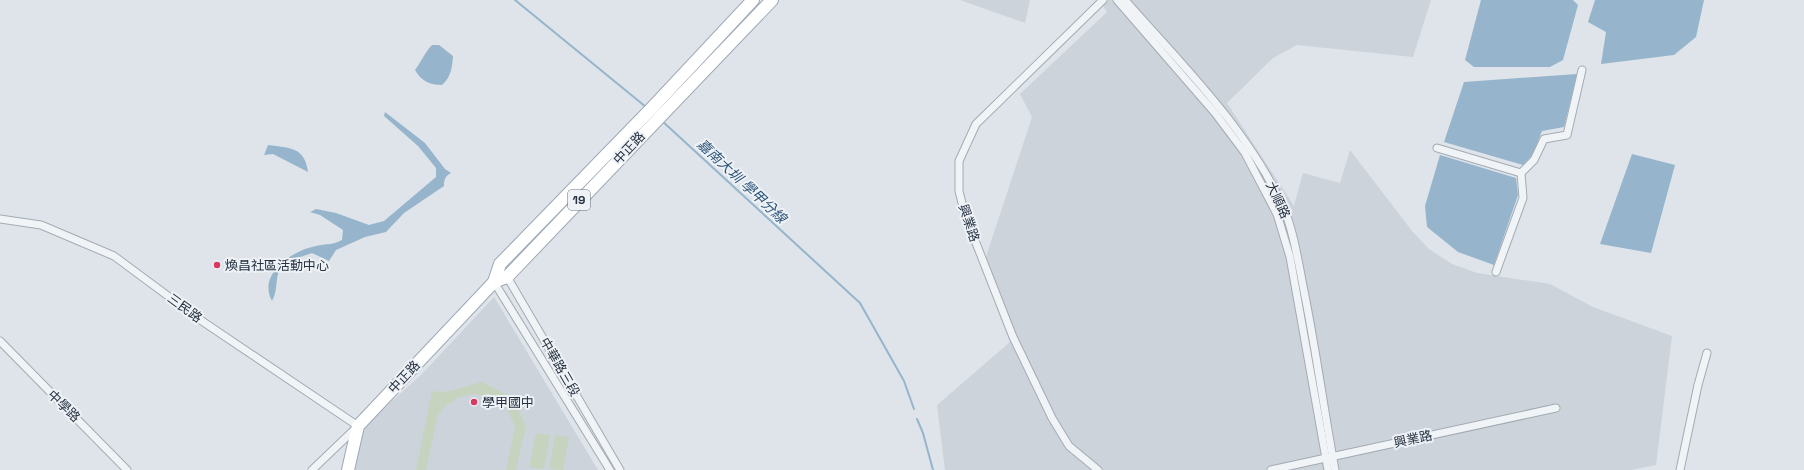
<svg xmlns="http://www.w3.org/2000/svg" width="1804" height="470" font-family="'Space Grotesk','Noto Sans TC',sans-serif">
	<rect width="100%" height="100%" fill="#dee4e9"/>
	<g fill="#ccd3db">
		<path d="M960,0H1030L1025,23Z"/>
		<path d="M1099,0H1431L1413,57L1297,45L1273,58L1227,103L1294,206L1303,173L1340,183L1350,150L1412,231L1429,249L1452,264L1477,273L1550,284L1593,307L1672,336L1656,465L1631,470H945L937,405L1010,342L985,260L1032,117L1020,94L1107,12Z"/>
		<path d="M494,297L598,470H352L360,430L422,374Z"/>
	</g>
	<g fill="#c6d4bf">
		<path d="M482,382L512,397L526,426L516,470H506L515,426L505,406L498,399L474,394L459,397L446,406L438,415L426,470H416L432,391C449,395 465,385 482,382Z"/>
		<path d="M536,433L550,435L544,469L529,467Z"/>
		<path d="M555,435L569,437L563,470L549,469Z"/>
	</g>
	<g fill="#96b5cc">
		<path d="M1481,0H1573L1578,5L1563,60L1550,67H1474L1465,60Z"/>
		<path d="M1595,0H1704L1696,37L1674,55L1601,64L1606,32L1588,22Z"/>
		<path d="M432,45H439L453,56C452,68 451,77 442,85C430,85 421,81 415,70C421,62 425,52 432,45Z"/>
		<path d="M1577,74L1564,127L1542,131L1533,154L1523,165L1444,142L1464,82Z"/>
		<path d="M385,112L425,143L445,169L451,173C445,176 444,180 444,186L404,213L386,232L365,237L336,250L329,261L312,253C298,258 279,262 277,279C276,287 276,294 272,301C257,274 293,250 316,246C327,243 331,246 342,240L343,230L320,215L310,212L316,209L336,213L369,225L384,221L436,177V168L418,146L384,116Z"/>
		<path d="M268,145C290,148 305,147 308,172L273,154L264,155Z"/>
		<path d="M1632,154L1675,165L1651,253L1600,244Z"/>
		<path d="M1440,155L1516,178L1518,195L1494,265L1458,252L1427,227L1425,206Z"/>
	</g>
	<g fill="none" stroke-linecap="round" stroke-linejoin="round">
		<g stroke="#96b5cc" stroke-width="2">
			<path d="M515,0L646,107"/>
			<path d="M661,120L860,303L904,381L914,409"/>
			<path d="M917,419L923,433L933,470"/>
		</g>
		<defs>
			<g id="minor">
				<path d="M1117,0L1215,113L1245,153L1277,214L1290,257L1328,470"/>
				<path d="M1125,0C1181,64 1249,130 1284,209C1294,232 1299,266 1304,291C1316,350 1324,410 1335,470"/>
				<path d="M1437,148L1521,173"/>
				<path d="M0,219L41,225L114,256L199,319L358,426L312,470"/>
				<path d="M1496,272L1523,198L1521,173L1534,160L1544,139L1567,135L1582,70"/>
				<path d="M506,275L620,470"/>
				<path d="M494,282L610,470"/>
				<path d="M0,341L127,470"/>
				<path d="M1098,470L1069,446L1052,418L1013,337L965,215L959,191V161L976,124L1103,0"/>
				<path d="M1271,470L1556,408"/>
				<path d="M1680,470L1698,385L1707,353"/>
			</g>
			<g id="primary">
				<path d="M494,282L507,277L772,0"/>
				<path d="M348,470L358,426L494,282L500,264L651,109L753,0"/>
			</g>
		</defs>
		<use href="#minor" stroke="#a3abb3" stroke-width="9"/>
		<use href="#primary" stroke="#9da9b6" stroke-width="14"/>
		<use href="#minor" stroke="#f1f4f7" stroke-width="7"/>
		<use href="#primary" stroke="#fff" stroke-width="12"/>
	</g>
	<g fill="#d9385f" stroke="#eef2f7" stroke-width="1.5">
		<circle cx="217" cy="265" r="4"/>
		<circle cx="474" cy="402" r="4"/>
	</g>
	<g text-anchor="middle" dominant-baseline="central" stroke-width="4" stroke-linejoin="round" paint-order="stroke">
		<rect fill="#eef2f7" stroke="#626c78" stroke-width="1" x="568" y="190" width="22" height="20" rx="3"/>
		<g font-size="12" font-weight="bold" fill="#263241">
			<text x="579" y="200">19</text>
		</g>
		<g font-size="13" fill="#263241" stroke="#eef2f7">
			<text transform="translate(629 148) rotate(-47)">中正路</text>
			<text transform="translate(1278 200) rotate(65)">大順路</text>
			<text transform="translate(969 223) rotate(71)">興業路</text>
			<text transform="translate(185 308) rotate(36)">三民路</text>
			<text transform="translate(560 367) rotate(60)">中華路三段</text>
			<text transform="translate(404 377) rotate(-47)">中正路</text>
			<text transform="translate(64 406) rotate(44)">中學路</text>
			<text transform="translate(1413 439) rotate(-12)">興業路</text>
		</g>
		<g font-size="13" fill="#263241" stroke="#eef2f7" text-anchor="start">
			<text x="225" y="265">煥昌社區活動中心</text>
			<text x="482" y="402">學甲國中</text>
		</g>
		<g font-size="14" font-style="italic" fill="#2d5679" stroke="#eef2f7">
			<text transform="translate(742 181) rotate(43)">嘉南大圳 學甲分線</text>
		</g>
	</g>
</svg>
